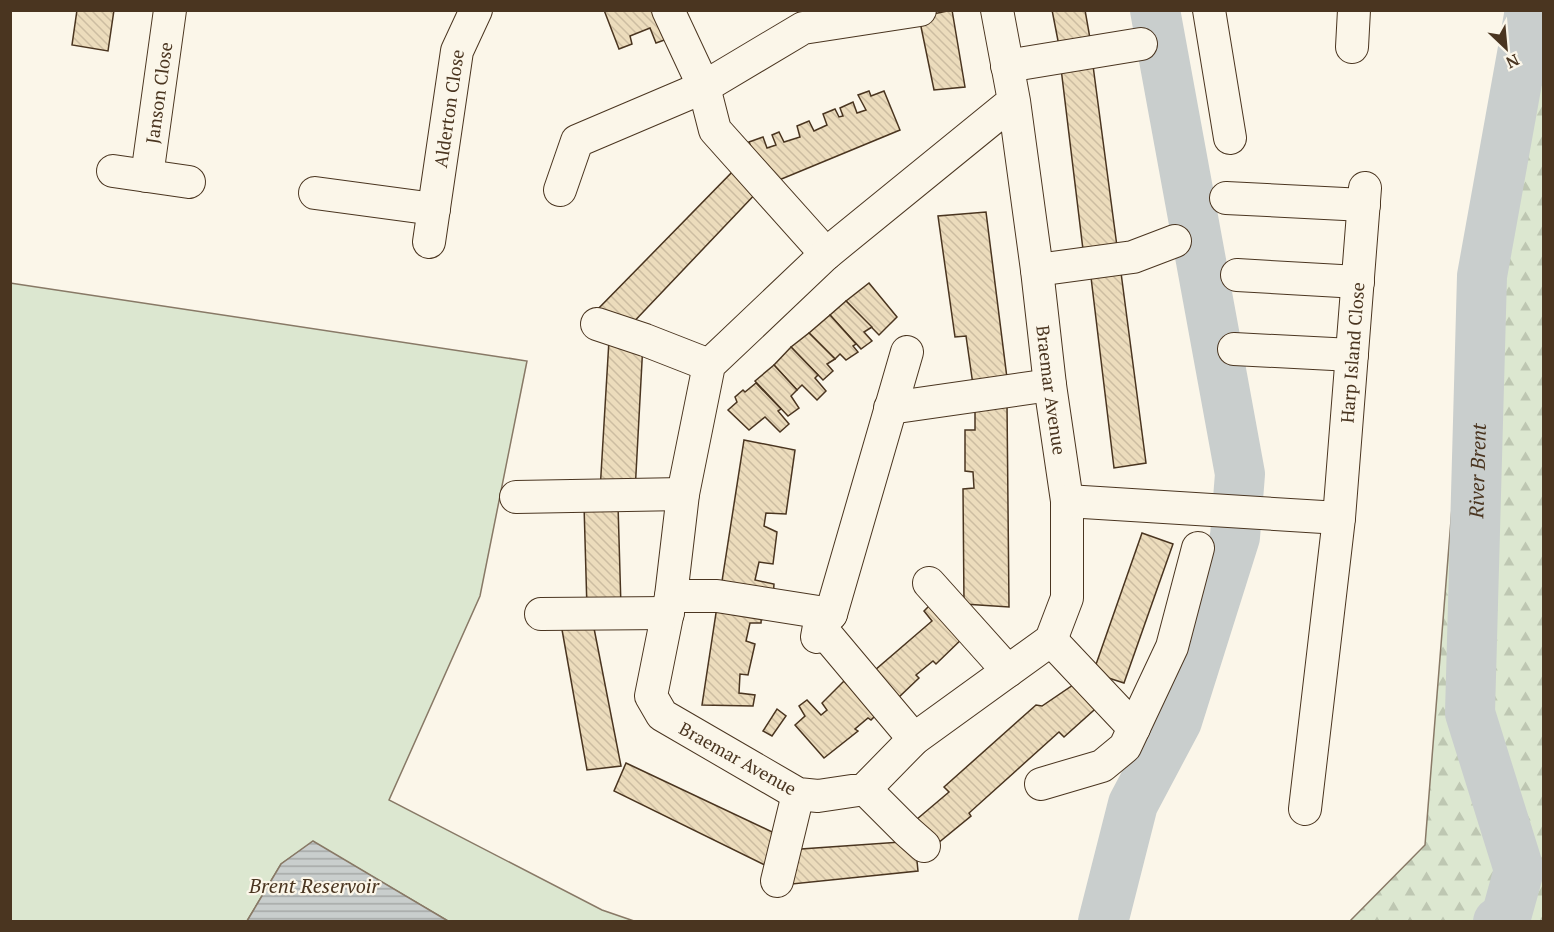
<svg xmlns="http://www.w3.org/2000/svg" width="1554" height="932" font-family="'PT Serif',serif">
	<defs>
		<pattern id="forest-firs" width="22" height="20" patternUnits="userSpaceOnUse" patternTransform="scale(1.5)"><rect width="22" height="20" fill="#dce7d0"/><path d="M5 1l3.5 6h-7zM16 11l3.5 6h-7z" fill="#bec7b2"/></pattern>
		<pattern id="water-rules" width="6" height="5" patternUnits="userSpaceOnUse" patternTransform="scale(1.5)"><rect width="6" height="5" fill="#c9cecd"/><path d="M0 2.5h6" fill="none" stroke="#a5a8a6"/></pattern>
		<pattern id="building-back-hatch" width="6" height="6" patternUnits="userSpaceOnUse" patternTransform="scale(1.5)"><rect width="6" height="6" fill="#ecdcbc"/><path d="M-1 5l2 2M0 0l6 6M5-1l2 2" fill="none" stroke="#ccbda1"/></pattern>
	</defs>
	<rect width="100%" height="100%" fill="#fbf6e9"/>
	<path fill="#dce7d0" stroke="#887966" stroke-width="1.5" d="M10,283L527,361L480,596L389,800L602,910L634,921H448L313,842L281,864L247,921H11Z"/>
	<path fill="url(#forest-firs)" stroke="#887966" stroke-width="1.5" d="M1506,10L1544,11L1543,921H1350L1425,845L1478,183Z"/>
	<path fill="url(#water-rules)" stroke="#887966" stroke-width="1.5" d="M313,841L448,921H247L281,864Z"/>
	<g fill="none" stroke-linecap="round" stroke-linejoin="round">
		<g stroke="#c9cecd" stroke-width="50">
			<path d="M1103,922L1133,804L1177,721L1235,537L1240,474L1155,10"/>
			<path id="s1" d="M1498,922L1506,917L1519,870L1470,713L1482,276L1530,10"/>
		</g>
	</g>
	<g fill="url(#building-back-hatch)" stroke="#4a3520" stroke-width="1.5">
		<path d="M77,10H114L108,51L72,45Z"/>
		<path d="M604,10H662L670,38L656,43L650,28L630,36L632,44L619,49Z"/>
		<path d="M952,10L965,87L934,90L919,17Z"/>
		<path d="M1052,10H1085L1091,44L1060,51Z"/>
		<path d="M1092,58L1118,254L1084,258L1060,60Z"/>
		<path d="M869,91L871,96L884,91L900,130L767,185L749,142L763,137L767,148L776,145L772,135L779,132L784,142L800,137L797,126L809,121L814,131L827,125L823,114L835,109L839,117L843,116L840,108L853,102L857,113L866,110L858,95Z"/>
		<path d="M741,163L761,188L626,330L598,309Z"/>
		<path d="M986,212L1008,386L974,392L966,336L955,337L938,216Z"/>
		<path d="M1120,265L1146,463L1114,468L1090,269Z"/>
		<path d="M869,283L897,317L879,335L846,301Z"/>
		<path d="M846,301L872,327L864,332L872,341L861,349L830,315Z"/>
		<path d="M830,315L856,344L853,346L858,352L846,360L840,354L835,359L809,333Z"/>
		<path d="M809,333L835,359L827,364L833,371L823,380L791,347Z"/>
		<path d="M609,340L643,343L635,492L600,491Z"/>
		<path d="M791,347L818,375L815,378L826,391L817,400L802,385L797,390L774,365Z"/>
		<path d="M774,365L797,390L791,396L799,408L788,416L755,381Z"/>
		<path d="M756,383L781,409L778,411L789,424L780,432L765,417L749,430L728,410L737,402L735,397L743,390L745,392Z"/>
		<path d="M975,403L1007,404L1009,607L964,604L963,489L974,488L973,472L965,471V430H975Z"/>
		<path d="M744,440L795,450L786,514L766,513L764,526L777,532L773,564L759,562L755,580L774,584L773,598L720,594Z"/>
		<path d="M584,505H618L621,607L587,609Z"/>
		<path d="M1142,533L1173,544L1124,683L1093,673Z"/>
		<path d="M718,600L762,608L761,623H750L746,641L755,644L748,675L740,674L739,693L755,695L753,706L702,705Z"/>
		<path d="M934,601L967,634L936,664L933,661L916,675L919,678L899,697L867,677L932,621L924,611Z"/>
		<path d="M592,618L621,766L587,770L561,624Z"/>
		<path d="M844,681L852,689L883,708L871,720L868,718L855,729L858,731L824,758L795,725L805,716L799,706L807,700L821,715L827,710L822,703Z"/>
		<path d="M1079,681L1103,702L1064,737L1059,732L969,813L971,816L932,848L910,825L949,792L944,787L1036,705L1042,706Z"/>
		<path d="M777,709L786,716L772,736L763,731Z"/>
		<path d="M626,763L787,839L773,869L614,791Z"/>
		<path d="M915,841L918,871L792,884L787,850Z"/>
	</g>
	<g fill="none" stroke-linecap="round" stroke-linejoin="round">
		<defs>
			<g id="minor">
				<path d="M668,10L704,87L715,130L826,254"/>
				<path id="s2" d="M997,10L1014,101L1037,270L1050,385L1067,501V598L1051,640L914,739L865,789L818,796L798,794L662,715L651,696L671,596L683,494L709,365L826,254L1014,101"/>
				<path d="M1209,10L1230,138"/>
				<path d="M1352,47L1354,10"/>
				<path d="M1007,66L1141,44"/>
				<path d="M113,171L189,182"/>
				<path id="s3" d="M147,176L170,10"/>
				<path d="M560,190L577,141L704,87L803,28L920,10"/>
				<path d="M315,193L434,209"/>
				<path d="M1226,198L1364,205"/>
				<path id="s4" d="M429,242L457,51L476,10"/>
				<path d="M1037,270L1133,257L1175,241"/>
				<path d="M1237,275L1358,282"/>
				<path d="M597,324L645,340L709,365"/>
				<path d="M1234,349L1352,355"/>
				<path d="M890,408L1050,385"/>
				<path d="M516,497L683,494"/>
				<path d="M1067,501L1339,518"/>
				<path d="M929,583L1008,671"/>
				<path d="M671,596H717L831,614"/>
				<path d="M541,614L668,613"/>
				<path d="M819,626L914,739"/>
				<path d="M817,637L819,626L831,614L907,352"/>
				<path d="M1051,640L1134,728"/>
				<path d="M1041,784L1102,766L1125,747L1172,647L1198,548"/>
				<path d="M865,789L907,831L924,846"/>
				<path id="s5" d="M1305,809L1339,518L1365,188"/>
				<path d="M777,881L798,794"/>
			</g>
		</defs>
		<use href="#minor" stroke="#4a3520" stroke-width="34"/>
		<use href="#minor" stroke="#fbf6e9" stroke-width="32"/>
	</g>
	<g text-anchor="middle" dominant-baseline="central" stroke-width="4.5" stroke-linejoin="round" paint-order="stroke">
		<g font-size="18" fill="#4a3520" stroke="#fbf6e9">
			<text stroke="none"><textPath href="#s3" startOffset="84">Janson Close</textPath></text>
			<text stroke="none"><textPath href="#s4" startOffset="135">Alderton Close</textPath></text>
			<text stroke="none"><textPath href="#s5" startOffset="459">Harp Island Close</textPath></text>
			<text stroke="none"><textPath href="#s2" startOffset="384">Braemar Avenue</textPath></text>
			<text transform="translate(738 758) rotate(29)">Braemar Avenue</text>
		</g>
		<g font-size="20" font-style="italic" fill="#4a3520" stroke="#fbf6e9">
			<text stroke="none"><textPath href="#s1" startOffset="465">River Brent</textPath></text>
			<text x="314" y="885">Brent Reservoir</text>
		</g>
	</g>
	<rect width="1554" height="932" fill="none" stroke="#4a3520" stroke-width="24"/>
	<g transform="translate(1506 48) rotate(154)" stroke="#fbf6e9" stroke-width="4.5" paint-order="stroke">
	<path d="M0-4.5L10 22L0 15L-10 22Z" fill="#4a3520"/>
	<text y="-9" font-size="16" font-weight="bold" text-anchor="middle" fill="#4a3520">N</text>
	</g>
</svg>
